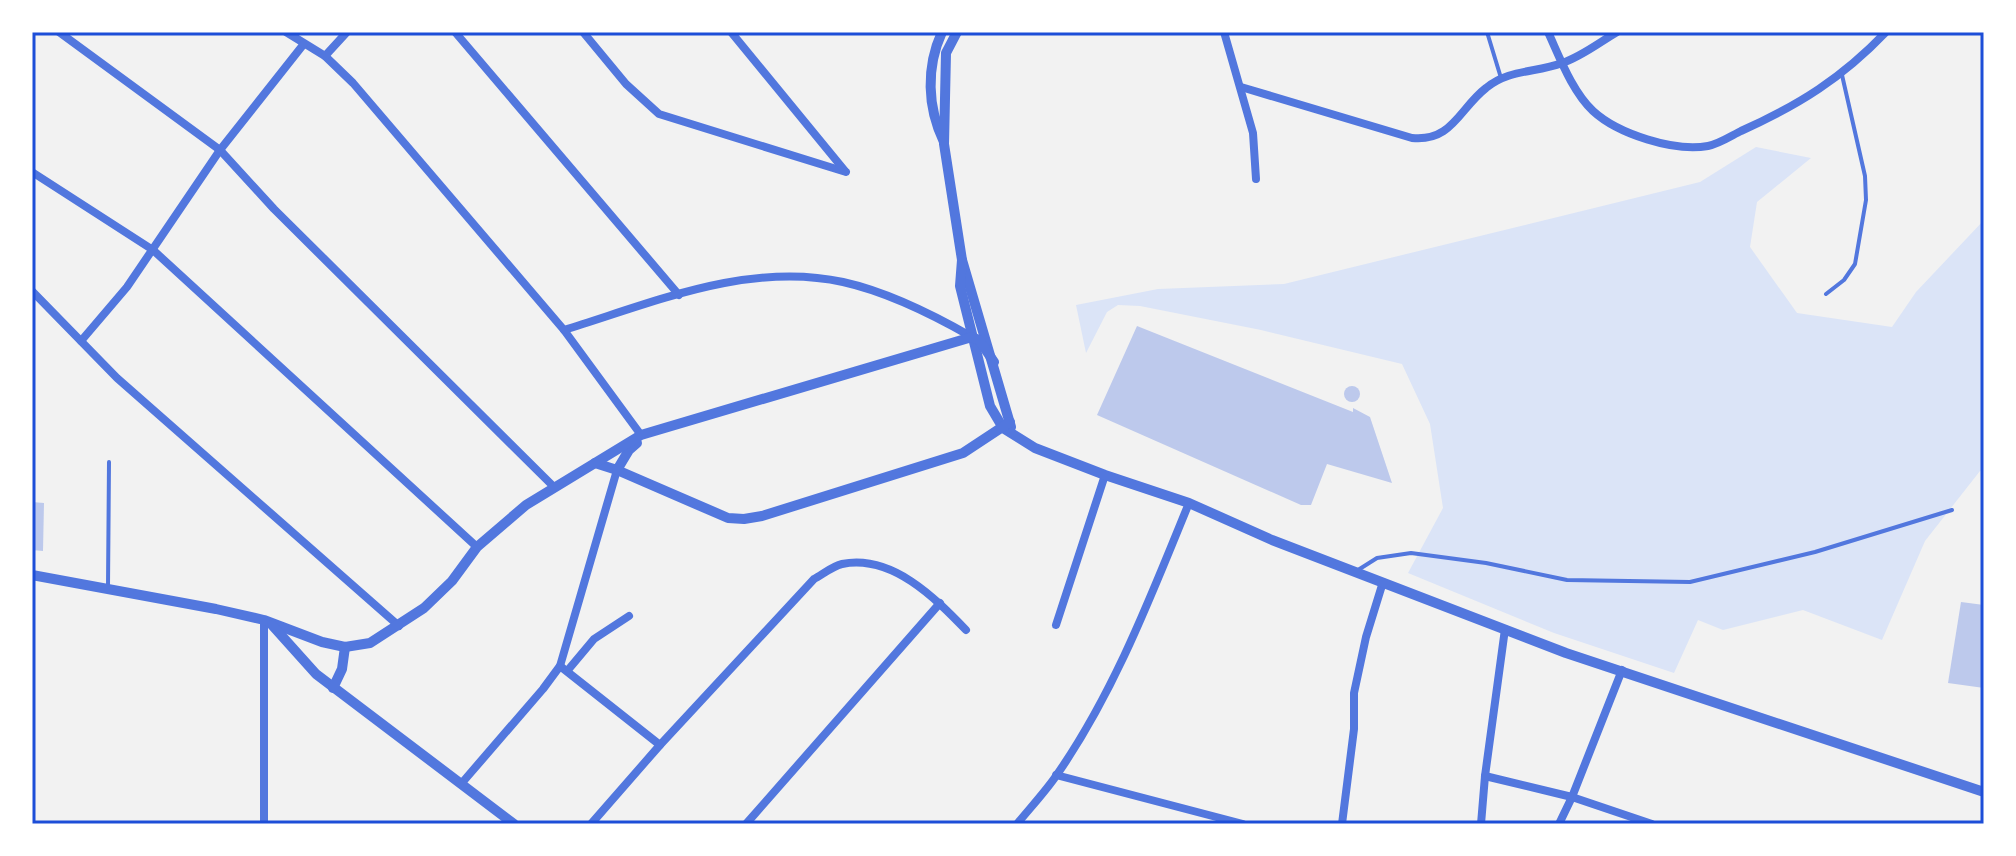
<svg xmlns="http://www.w3.org/2000/svg" width="2016" height="856" font-family="'PT Sans Narrow',sans-serif">
	<rect width="100%" height="100%" fill="#f2f2f2"/>
	<path fill="#dbe4f7" d="M1756,147L1811,158L1757,202L1750,247L1797,313L1892,327L1916,292L1984,220V472L1980,471L1925,541L1882,640L1803,610L1723,630L1698,620L1674,673L1554,633L1408,573L1443,508L1430,424L1402,364L1261,330L1140,306L1118,305L1107,312L1086,353L1076,305L1158,289L1284,284L1700,182Z"/>
	<g fill="#bdc9ec">
		<path d="M1137,326L1353,412V408L1370,417L1392,483L1327,464L1311,505H1301L1097,415Z"/>
		<circle cx="1352" cy="394" r="8"/>
		<path d="M32,502L44,503L43,551L32,550Z"/>
		<path d="M1961,602L1984,605V688L1948,683Z"/>
	</g>
	<g fill="none" stroke-linecap="round" stroke-linejoin="round">
		<g stroke="#5277de" stroke-width="4">
			<path d="M1487,32L1501,78"/>
			<path d="M1826,294L1844,280L1855,264L1866,200L1865,176L1842,75"/>
			<path d="M1358,570L1377,558L1411,553L1486,563L1567,580L1690,582L1815,552L1952,510"/>
			<path d="M108,587L109,462"/>
		</g>
		<g stroke="#5277de" stroke-width="8">
			<path d="M59,32L220,150L274,209L554,487"/>
			<path d="M286,32L325,56L353,83L564,330L641,435"/>
			<path d="M455,32L679,295"/>
			<path d="M583,32L626,84L659,114L846,172"/>
			<path d="M731,32L845,171"/>
			<path d="M1224,32L1253,133L1256,179"/>
			<path d="M1548,32C1560,58 1572,91 1593,111C1618,134 1674,152 1708,146C1719,144 1731,136 1741,131C1799,105 1842,78 1886,32"/>
			<path d="M325,56L347,32"/>
			<path d="M1241,87L1412,138C1452,142 1459,109 1486,88C1509,69 1536,73 1562,63C1581,57 1600,42 1617,32"/>
			<path d="M32,172L153,250L477,547"/>
			<path d="M32,291L117,378L399,626"/>
			<path d="M564,330C652,303 749,261 843,282C888,292 932,314 972,337"/>
			<path d="M81,341L127,287L220,150L303,45"/>
			<path d="M264,620V824"/>
			<path d="M1056,625L1105,475"/>
			<path d="M560,666L660,745"/>
			<path d="M568,670L594,639L629,616"/>
			<path d="M1056,775L1243,824"/>
			<path d="M1485,776L1572,797L1652,824"/>
			<path d="M461,784L543,689L560,666L617,470"/>
			<path d="M591,824L660,745L814,579C823,574 833,566 842,564C892,554 935,598 966,630"/>
			<path d="M746,824L940,603"/>
			<path d="M1017,824C1030,808 1045,792 1056,776C1114,693 1151,596 1189,503"/>
			<path d="M1342,824L1354,729V693L1366,637L1383,582"/>
			<path d="M1481,824L1485,776L1505,629"/>
			<path d="M1559,824L1572,797L1622,670"/>
		</g>
		<g stroke="#5277de" stroke-width="10">
			<path d="M942,32C926,67 927,107 944,142"/>
			<path d="M957,32L946,53L944,144L962,260L1011,427"/>
			<path d="M962,260L960,286L990,406L1003,428L1035,448L1105,475L1189,503L1272,540L1566,653L1984,792"/>
			<path d="M595,463L617,470L728,518L744,519L762,516L963,453L1010,422"/>
			<path d="M617,470L629,450L637,443"/>
			<path d="M32,575L216,609L264,620L322,642L345,647L370,643L424,608L452,581L477,547L526,505L641,435L972,337L979,340L994,362"/>
			<path d="M272,625L316,674L514,824"/>
			<path d="M333,688L342,669L345,647"/>
		</g>
	</g>
	<rect width="2016" height="856" fill="none" stroke="#ffffff" stroke-width="68"/>
	<rect x="34" y="34" width="1948" height="788" fill="none" stroke="#1d4ed8" stroke-width="3"/>
</svg>
